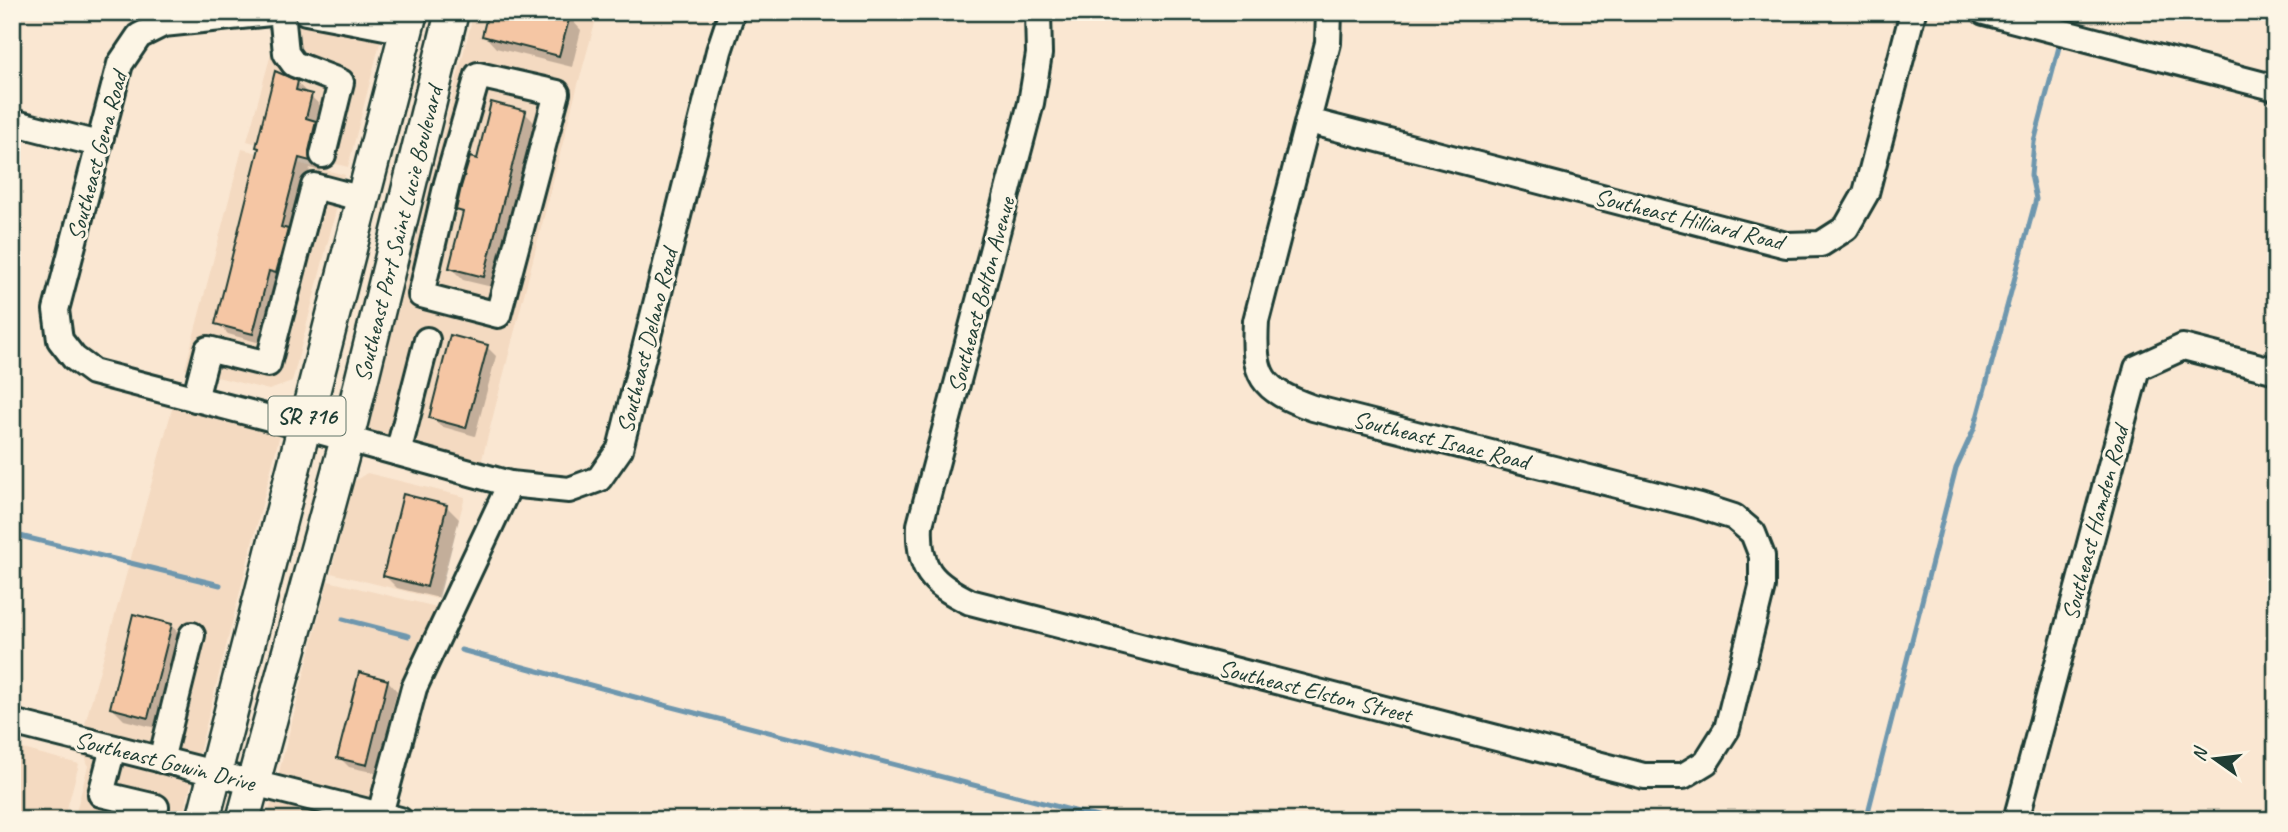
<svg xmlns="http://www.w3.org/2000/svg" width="2288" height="832" font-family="Caveat,sans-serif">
	<rect width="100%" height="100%" fill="#fae7d2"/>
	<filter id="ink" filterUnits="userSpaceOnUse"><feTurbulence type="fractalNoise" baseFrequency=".0143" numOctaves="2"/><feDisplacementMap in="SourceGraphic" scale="14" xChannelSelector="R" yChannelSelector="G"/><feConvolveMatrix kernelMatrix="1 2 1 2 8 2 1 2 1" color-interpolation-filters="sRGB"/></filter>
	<g filter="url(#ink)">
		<g fill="#f4dac1">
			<path d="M474,12H598L574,99L480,467L366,435Z"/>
			<path d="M297,20L382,35L348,167L247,141L280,21Z"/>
			<path d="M242,149L345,175L292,382L269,390L185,369Z"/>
			<path d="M174,402L281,430L197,761L83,731Z"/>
			<path d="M367,473L465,497L437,599L331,573L353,482Z"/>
			<path d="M328,581L441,608L393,809L277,780Z"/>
			<path d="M12,746L79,764L64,820H12Z"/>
			<path d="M79,748L193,777L182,820H74L88,766L86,758L77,754Z"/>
			<path d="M273,797L365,820H267Z"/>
		</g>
		<g fill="#0003">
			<path d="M490,12H558V15L569,17L581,30L572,67L496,48L484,35Z"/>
			<path d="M297,83L322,107L318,125L327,134L319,164L320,171L310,168L264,344L228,334L217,323Z"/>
			<path d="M525,113L537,125L496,288L463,280L451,268L464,215L458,210L478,161Z"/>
			<path d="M487,347L496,356L475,436L440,426L431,417Z"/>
			<path d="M446,506L459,519L439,598L397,588L385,576Z"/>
			<path d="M171,625L183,638L160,729L124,720L112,708Z"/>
			<path d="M388,681L397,691L376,773L349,767L339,757Z"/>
			<path d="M85,813L113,820H83Z"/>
		</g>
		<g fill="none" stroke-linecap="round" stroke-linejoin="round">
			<g stroke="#6e97ae" stroke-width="5">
				<path d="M12,534L220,585"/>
				<path d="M343,619L409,636"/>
				<path d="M461,650L668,706L1109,820"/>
				<path d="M1866,820L1956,468L1974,429L2036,199L2031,175L2034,142L2059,47"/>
			</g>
		</g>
		<g fill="#f5c6a4" stroke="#1f3d34" stroke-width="2">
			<path d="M488,12H556L570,16L559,56L482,36Z"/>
			<path d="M275,71L298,81L296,90L312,94L306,118L316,121L309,151L310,161L299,158L281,227L288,229L276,273L269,271L253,334L215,324L259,148L256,147Z"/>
			<path d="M491,102L526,111L484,277L449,268L463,212L456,210L461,187L470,157L477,159Z"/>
			<path d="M450,335L488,345L466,428L429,418Z"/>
			<path d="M403,494L447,505L427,587L383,576Z"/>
			<path d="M133,614L172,624L148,718L110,708Z"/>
			<path d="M359,672L388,680L367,765L337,758Z"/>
		</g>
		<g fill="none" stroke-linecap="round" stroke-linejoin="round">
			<defs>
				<g id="minor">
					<path d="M281,12L163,24L139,36L120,64L56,310L60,340L74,358L93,372L304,427L510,484L569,490L599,479L620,449L719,51L732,12"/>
					<path d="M282,12L286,53L294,64L341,82L323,155"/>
					<path d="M306,12L406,31"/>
					<path d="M1038,12L1039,54L1031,103L920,525C918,569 931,583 970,602L1644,776H1683L1706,762L1727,729L1762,587V556L1753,533L1734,517L1700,506L1313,408C1260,389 1253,377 1256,321L1328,43L1329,12"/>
					<path d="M1984,12L2276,88"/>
					<path d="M478,75L557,93L498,315L421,295L447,183Z"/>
					<path d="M1309,121L1786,245L1821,244L1846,228L1866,193L1913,12"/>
					<path d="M12,122L98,144"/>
					<path d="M195,399L208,349L268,364L314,186L363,199"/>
					<path d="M398,453L427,340"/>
					<path d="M12,722L400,820"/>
					<path d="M113,748L101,794L156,807L153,820"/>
					<path d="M161,760L192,635"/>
					<path d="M380,814L414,688L510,484"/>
					<path d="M2016,820L2137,368L2183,347L2276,371"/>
				</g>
				<g id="major">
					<path d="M203,820L411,12"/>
					<path d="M243,820L347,439L452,12"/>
				</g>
			</defs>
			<use href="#minor" stroke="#1f3d34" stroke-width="30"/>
			<use href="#major" stroke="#1f3d34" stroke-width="37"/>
			<use href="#minor" stroke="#fcf5e5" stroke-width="24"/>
			<use href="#major" stroke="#fcf5e5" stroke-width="32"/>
		</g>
	</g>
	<g text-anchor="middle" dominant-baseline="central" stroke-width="6" stroke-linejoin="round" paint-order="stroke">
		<rect fill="#fcf5e5" stroke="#617469" stroke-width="2" x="268.5" y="396.5" width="77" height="39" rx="5"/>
		<g font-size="23" font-weight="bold" fill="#1f3d34">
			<text x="307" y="416">SR 716</text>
		</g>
		<g font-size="24" fill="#1f3d34" stroke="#fcf5e5">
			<text transform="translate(97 156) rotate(-75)">Southeast Gena Road</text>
			<text transform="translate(1689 219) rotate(14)">Southeast Hilliard Road</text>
			<text transform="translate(398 234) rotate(-76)">Southeast Port Saint Lucie Boulevard</text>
			<text transform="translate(981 295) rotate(-75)">Southeast Bolton Avenue</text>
			<text transform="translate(647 341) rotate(-76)">Southeast Delano Road</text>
			<text transform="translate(1441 440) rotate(14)">Southeast Isaac Road</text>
			<text transform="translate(2095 523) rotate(-75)">Southeast Hamden Road</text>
			<text transform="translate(1315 691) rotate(14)">Southeast Elston Street</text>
			<text transform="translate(165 761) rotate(14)">Southeast Gowin Drive</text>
		</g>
	</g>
	<rect width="2288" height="832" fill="none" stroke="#fcf5e5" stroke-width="42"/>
	<rect x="21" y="21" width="2246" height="790" fill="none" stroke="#1f3d34" stroke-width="2.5" filter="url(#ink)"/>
	<g transform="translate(2215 759) rotate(284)" stroke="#fcf5e5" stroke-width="5" paint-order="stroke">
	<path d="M0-5L12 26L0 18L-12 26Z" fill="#1f3d34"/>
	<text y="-10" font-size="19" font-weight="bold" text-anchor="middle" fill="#1f3d34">N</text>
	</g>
</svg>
